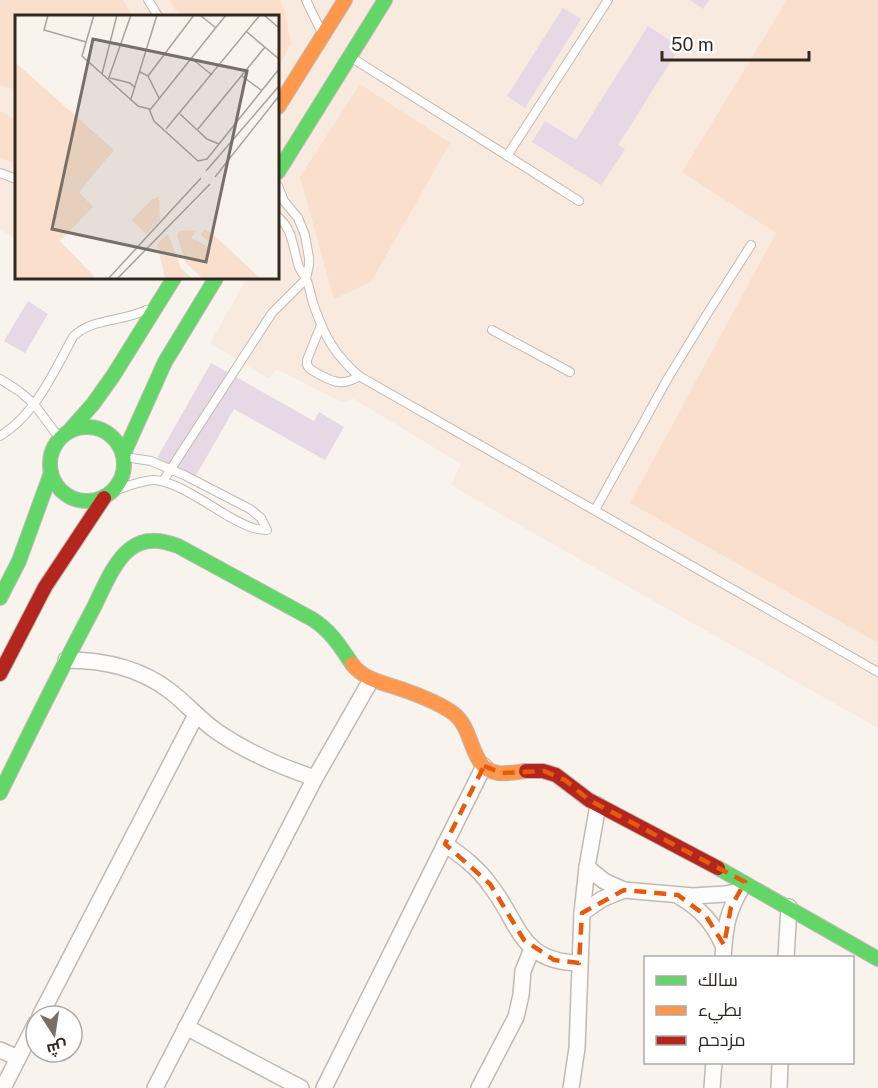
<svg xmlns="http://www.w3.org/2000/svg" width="878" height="1088" font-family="'Public Sans',Cairo,sans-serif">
	<rect width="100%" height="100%" fill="#f9f3ee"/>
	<path fill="#f8eadf" d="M0,0H878V728L528,530L451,485L461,464L354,399L341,402L277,369L269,379L210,343L247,278H278V16H16V239L0,229Z"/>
	<g fill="#fae0cc">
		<path d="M0,0H123L133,16H16V90L0,85Z"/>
		<path d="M170,0H280L285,12L291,44L278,67V16H179Z"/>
		<path d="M787,0H878V643L630,503L776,233L682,172Z"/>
		<path d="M360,84L450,143L371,282L334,299L300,177Z"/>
		<path d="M0,111L16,120V164L0,158Z"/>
	</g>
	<g fill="#e6d8e5">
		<path d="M690,0H709L703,9Z"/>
		<path d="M563,8L581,19L525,108L507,96Z"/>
		<path d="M648,26L680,47L618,145L625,149L601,185L532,142L545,121L576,140Z"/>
		<path d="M28,301L48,314L25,353L4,341Z"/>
		<path d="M211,363L314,421L319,412L344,427L325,460L234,409L194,479L157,458Z"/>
	</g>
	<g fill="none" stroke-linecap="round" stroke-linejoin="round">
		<defs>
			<g id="lane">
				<path d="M148,0L158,16"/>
				<path d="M306,0L321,31"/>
				<path d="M352,58L579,201"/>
				<path d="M507,156L608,0"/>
				<path d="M0,173L16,179"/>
				<path d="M278,217C293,229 293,249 299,267C301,272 304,275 306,279C310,287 311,298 314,306C325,337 334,354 359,376L878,672"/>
				<path d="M321,325L307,360V365L310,369C327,379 341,389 359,376"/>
				<path d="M492,330L570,372"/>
				<path d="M0,379L19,391L34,404L60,439"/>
				<path d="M0,436C36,414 53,373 73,337C90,318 123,322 146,310"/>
				<path d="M163,481L272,313L306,279L309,265V258L305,235L298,218L284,201L278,186"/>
				<path d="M113,491C126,487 139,481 153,480C174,480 209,505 228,516C241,523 252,530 267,530L261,518L250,509L186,476L151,461L125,457"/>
				<path d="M595,510L668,378L709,311L751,245"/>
			</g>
			<g id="street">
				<path d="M66,660C103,660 139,667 170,691C187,704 201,721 219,733C249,753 281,767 315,778"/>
				<path d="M445,844C462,856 478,868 490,885C520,923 519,962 579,963"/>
				<path d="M587,867L604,881L624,890L693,896L725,894L740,891"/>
				<path d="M680,897C701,909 713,923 723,945"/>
				<path d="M582,913L602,899L624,890"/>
				<path d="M723,958C725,926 727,913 743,885"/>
				<path d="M786,958L789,907"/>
				<path d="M40,1016L196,715"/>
				<path d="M186,1027L301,1088"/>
				<path d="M0,1050L18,1058"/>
				<path d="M3,1088L36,1023"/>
				<path d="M155,1088L315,778L371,680"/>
				<path d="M324,1088L484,766"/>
				<path d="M479,1088L516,1017L521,995L523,971L532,949"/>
				<path d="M571,1088L577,1048L582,913L587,867L598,805"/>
				<path d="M712,1088L714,1062"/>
				<path d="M779,1088L780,1062"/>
			</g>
			<g id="fast">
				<path d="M278,172L385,0"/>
				<circle cx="87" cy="464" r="37"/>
				<path d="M70,430L93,404L113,376L174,278"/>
				<path d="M124,453L165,362L216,278"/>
				<path d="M0,598L19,561L51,473"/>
				<path d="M0,793C30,732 60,671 92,611C102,592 113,562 130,549C145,537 162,540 178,546L312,619C330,630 340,646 352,664"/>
				<path d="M718,868L878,959"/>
			</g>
			<g id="slow">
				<path d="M278,107L345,0"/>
				<path d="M352,664C365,681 385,683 404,690C421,696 439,703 453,713C475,729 469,769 498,773C507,774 517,772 526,771"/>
			</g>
			<g id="jam">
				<path d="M0,674L45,587L104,498"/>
				<path d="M526,771H543L556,775L589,800L718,868"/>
			</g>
		</defs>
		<use href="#lane" stroke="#c1bab4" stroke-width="10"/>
		<use href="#street" stroke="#c1bab4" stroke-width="18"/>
		<use href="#fast" stroke="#c1bab4" stroke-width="16"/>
		<use href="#slow" stroke="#c1bab4" stroke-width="16"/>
		<use href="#jam" stroke="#c1bab4" stroke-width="16"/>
		<use href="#lane" stroke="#fefdfc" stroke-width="8"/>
		<use href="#street" stroke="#fefdfc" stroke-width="15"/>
		<use href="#fast" stroke="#63d668" stroke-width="14"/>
		<use href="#slow" stroke="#ff974d" stroke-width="14"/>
		<use href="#jam" stroke="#b3261e" stroke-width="14"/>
	</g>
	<path fill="none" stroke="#e8590c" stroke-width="4.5" stroke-dasharray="12 8" stroke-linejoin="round" d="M484,766L502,773L544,771L565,780L589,800L745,882L731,907L724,945L706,916L678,895L624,890L582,913L579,963L554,960L524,940L490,884L445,844Z"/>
	<g transform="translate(15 15)">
		<rect width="264" height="264" fill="#f9f3ee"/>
		<path d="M0,47L99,135L64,177L78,192L45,226L79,261L77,264H0ZM144,182L145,205L131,219L117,205L137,184ZM189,214L199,220L246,264H188L171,248L162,221L164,216L182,215L176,223L196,233L197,230L186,220ZM153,218L166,253L177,264H150L142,229Z" fill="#fae0cc"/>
		<path fill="none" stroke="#a9a29c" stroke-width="1.5" d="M33,0L29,15L71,27M79,0L67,41L123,91L134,94L139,106L183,146L192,144L264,54M185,0L201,13M249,0L264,13M232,17L264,44M176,43L197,60M125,57L133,61L144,83M87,59L102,0M133,61L179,0M227,61L246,75M95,63L115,68L120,73M93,65L116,0M116,84L142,0M135,95L211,0M165,99L192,124L204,129M151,114L245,0M183,114L250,32M191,156L264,71M200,162L264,81M93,264L186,163M102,264L195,169"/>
		<path fill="#786f68" fill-opacity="0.15" stroke="#786f68" stroke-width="3" d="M78,24L232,56L191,247L37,214Z"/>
		<rect width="264" height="264" fill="none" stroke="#322820" stroke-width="3"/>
	</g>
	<rect x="644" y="956" width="210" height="108" fill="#ffffff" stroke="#ada9a6" stroke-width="1.5"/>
	<rect x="656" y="976" width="30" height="9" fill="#63d668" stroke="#ada9a6" stroke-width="1.5"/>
	<text x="698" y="986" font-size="18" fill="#322820">سالك</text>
	<rect x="656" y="1006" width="30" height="9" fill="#ff974d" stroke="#ada9a6" stroke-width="1.5"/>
	<text x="698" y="1016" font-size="18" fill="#322820">بطيء</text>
	<rect x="656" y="1036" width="30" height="9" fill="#b3261e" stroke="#ada9a6" stroke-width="1.5"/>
	<text x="698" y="1046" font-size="18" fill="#322820">مزدحم</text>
	<g transform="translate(54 1034) rotate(168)"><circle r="28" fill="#ffffff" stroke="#ada9a6" stroke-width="1.5"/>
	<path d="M0-4.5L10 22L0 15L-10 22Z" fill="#786f68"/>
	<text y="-9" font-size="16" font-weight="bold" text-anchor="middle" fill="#322820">ش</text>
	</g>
	<path d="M662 51v9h147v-9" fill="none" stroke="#322820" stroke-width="3"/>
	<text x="671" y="51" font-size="18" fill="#322820" stroke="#ffffff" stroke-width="4.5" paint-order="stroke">50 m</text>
</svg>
